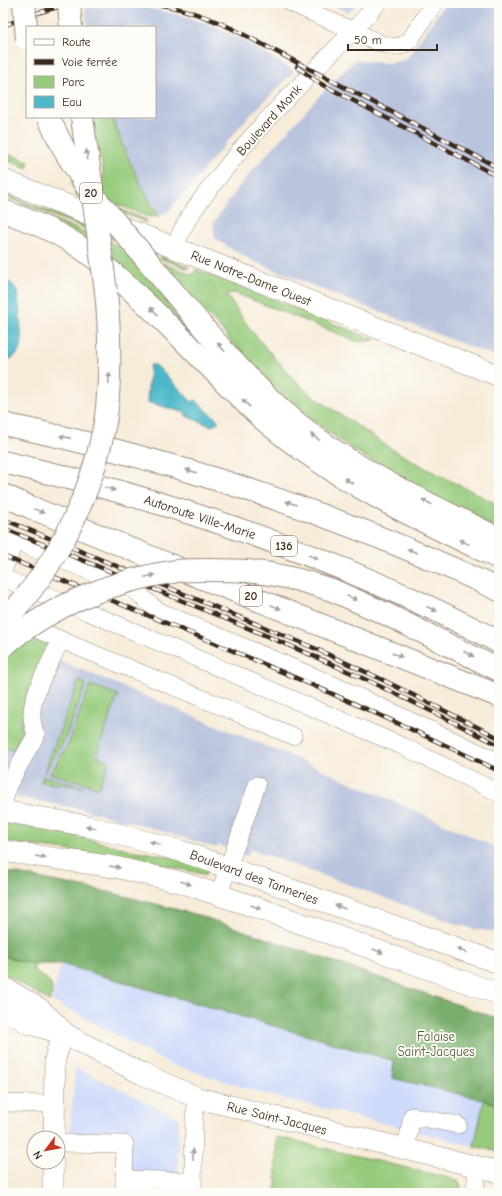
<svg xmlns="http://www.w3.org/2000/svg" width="502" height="1196" font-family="'Comic Neue',sans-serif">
	<rect width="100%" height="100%" fill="#fdfcf7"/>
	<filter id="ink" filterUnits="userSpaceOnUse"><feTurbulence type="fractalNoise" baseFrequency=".025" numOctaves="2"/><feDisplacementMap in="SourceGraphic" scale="8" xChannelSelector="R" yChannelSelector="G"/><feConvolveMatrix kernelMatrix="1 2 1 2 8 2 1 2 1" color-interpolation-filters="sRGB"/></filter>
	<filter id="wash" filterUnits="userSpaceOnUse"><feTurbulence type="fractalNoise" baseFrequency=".012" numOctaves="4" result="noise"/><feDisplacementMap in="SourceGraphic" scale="16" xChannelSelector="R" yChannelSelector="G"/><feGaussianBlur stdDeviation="0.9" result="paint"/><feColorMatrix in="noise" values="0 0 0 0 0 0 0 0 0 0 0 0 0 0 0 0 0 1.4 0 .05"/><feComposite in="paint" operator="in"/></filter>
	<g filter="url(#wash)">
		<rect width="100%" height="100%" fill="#f7ecd9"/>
		<g fill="#cedafa">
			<path d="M61,964L394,1061L392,1078L484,1100L474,1146L258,1092L170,1064L76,1013L51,1000Z"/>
			<path d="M75,1067L179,1118L178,1178L128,1175L131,1140L70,1135Z"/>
		</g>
		<g fill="#b9c4de">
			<path d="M326,3H358L349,12Z"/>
			<path d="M445,3H499V358L336,295L251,260L215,239L213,223L244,180L321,94L355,60L388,63L406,60Z"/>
			<path d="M120,6L145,8L171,13L195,20L220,29L245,41L294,71L242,124L170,210L165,214L158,216L142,187L117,132L112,117H155V27H88L85,8Z"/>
			<path d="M39,652L302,761L409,808L499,849V932L474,929L457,924L250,849L248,856L218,845L217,848L145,826L81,809L3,795V732Z"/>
		</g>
		<g fill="#97cb7c" stroke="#697a4d">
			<path d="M94,117H112C124,152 140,184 158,216L150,217L144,215L73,187L72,181L99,190C108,174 100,158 96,142C95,134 94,125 94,117Z"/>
			<path d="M3,151L29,162L27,168L3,159Z"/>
			<path d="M76,192L147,220V221L145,222L76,195Z"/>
			<path d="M3,193L116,238L115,240L3,196Z"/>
			<path d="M42,215L87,233L88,242Z"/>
			<path d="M107,241L122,247L121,251L127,253L229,373L109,256Z"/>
			<path d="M160,256L189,267L188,269L159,258Z"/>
			<path d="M163,263L193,275L196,269L375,340L359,342L235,293L226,294L250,329L273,356L293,378L310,394L390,448L429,470L499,505V530C422,490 346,453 281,394C260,376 243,355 225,334C204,311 184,287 163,263Z"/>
			<path d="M44,637C48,641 48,645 47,651L26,697L21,726L23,734L12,751L3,745V659L29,638L39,643Z"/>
			<path d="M79,680L86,684L64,741L44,773Z"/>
			<path d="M90,685L118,695L96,756L109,761L99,788L81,782L50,774L69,743Z"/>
			<path d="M43,776L83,787L41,782Z"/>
			<path d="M3,822L58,832L136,851L172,857L209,867L206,875L139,859L18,844L3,840Z"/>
			<path d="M3,955L16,960L35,964L33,971C47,979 57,983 49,1001L3,973Z"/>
			<path d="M484,1100L499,1105V1152L474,1146Z"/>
			<path d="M278,1137L457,1180L460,1183L462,1193H276V1140Z"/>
		</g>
		<path fill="#79af6c" stroke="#5a6c45" d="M3,871L113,893L198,915L499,1019V1105L484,1100L392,1078L394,1061L61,964H35L16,960L3,955Z"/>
		<g fill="#4cb8c9" stroke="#447174">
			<path d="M3,279C11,282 15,286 18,294L22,343C19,354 14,359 3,361Z"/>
			<path d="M150,365H156L192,402L195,400L219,421L214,425L211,426L186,416V413L147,402Z"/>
		</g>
	</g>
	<g filter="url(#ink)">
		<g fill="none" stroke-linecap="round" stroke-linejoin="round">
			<defs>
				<g id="minor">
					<path d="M291,3L380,43C393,47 400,49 410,40L434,3"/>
					<path d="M174,248C185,219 202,198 221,174C248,139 278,107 309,76C332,52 356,29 378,3"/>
					<path d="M3,536L134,589C142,596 149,605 159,611L329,683L499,762"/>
					<path d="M3,571L15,541"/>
					<path d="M3,578L88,612L402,746L499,793"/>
					<path d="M21,622L61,640"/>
					<path d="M3,810L7,787L36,735C34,729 32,723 32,716C30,697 52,659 61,640L293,736"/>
					<path d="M219,894L257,785"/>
					<path d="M3,1103L54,1104"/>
					<path d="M58,1143L125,1144L124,1179"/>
					<path d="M406,1149L412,1116L458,1125"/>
					<path d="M124,1193V1179L193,1181"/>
					<path d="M193,1193L194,1117L198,1098"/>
					<path d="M475,1193L477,1167"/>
				</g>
				<g id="major">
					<path d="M3,180L499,376"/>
					<path d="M3,811L88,826L181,851L499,963"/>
					<path d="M3,851L115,867L180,882L255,907L499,994"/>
					<path d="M3,987L40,1009L66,1034L78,1041L142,1074L198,1098L499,1172"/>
					<path d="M3,1009L30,1024L64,1034"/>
					<path d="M54,1138L55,1059L58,1048L66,1034"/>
					<path d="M53,1193V1162"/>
				</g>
				<g id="highway">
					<path d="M3,211C29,220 58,232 81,248C102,262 121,280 139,297C167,323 193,350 220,377C235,392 249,407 264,420C334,480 417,519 499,558"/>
					<path d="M147,260C194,316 240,376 297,423C356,472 431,504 499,539"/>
					<path d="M106,291C110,333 111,375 106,417"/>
					<path d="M3,424C175,460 340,514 499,590"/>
					<path d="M3,462C175,501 343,560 499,642"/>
					<path d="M3,495L30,507L155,559L499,696"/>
					<path d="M247,571L271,574L299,580L332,590L384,613L499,670"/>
				</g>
			</defs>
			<use href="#minor" stroke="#998b7c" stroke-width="18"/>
			<use href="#major" stroke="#998b7c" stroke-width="22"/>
			<use href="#highway" stroke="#998b7c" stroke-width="24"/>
			<use href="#minor" stroke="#fff" stroke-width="17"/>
			<use href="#major" stroke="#fff" stroke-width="21"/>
			<use href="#highway" stroke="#fff" stroke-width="22"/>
			<defs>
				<g id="rail">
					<path d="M149,3C177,6 205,16 231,28L499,168"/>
					<path d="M3,26C28,16 54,6 81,3"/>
					<path d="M297,67L321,84L335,91L499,177"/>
					<path d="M3,519L314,648L383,680L499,738"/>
					<path d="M3,528C118,575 234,620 347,671C398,694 449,720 499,745"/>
					<path d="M3,556C170,624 337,692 499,771"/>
				</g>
			</defs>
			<use href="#rail" stroke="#3b2a1e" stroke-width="4.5"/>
			<use href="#rail" stroke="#fdfcf7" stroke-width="3" stroke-dasharray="9" stroke-linecap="butt"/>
			<defs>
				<g id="highway-bridge">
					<path d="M24,3L27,39"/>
					<path d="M69,3L71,27"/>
					<path d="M48,117L66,153L91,193L147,260"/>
					<path d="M82,117L106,291"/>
					<path d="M3,623C57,566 93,494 106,417"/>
					<path d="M3,646C52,605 113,580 177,571C200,569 224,570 247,571"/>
				</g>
			</defs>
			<use href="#highway-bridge" stroke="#998b7c" stroke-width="24" stroke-linecap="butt"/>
			<use href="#highway-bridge" stroke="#fff" stroke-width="22"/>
		</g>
		<defs><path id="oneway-solid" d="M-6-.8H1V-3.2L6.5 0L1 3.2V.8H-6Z"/></defs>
		<g fill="#a79f9a">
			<use href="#oneway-solid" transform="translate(87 155) rotate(-98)"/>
			<use href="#oneway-solid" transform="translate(154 311) rotate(-135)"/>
			<use href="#oneway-solid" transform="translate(221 347) rotate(-130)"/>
			<use href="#oneway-solid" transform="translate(109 378) rotate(-87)"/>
			<use href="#oneway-solid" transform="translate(246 403) rotate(-136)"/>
			<use href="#oneway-solid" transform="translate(65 437) rotate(-167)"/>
			<use href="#oneway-solid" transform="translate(315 437) rotate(-144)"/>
			<use href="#oneway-solid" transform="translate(191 471) rotate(-163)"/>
			<use href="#oneway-solid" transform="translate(349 481) rotate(-147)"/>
			<use href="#oneway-solid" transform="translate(110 489) rotate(16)"/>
			<use href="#oneway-solid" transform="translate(427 502) rotate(-153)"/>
			<use href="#oneway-solid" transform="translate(291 503) rotate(-160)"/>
			<use href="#oneway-solid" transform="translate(39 511) rotate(22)"/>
			<use href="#oneway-solid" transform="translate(464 542) rotate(-154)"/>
			<use href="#oneway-solid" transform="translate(412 551) rotate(-157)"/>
			<use href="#oneway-solid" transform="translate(313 557) rotate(22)"/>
			<use href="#oneway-solid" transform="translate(150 576) rotate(-12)"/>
			<use href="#oneway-solid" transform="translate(352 598) rotate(22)"/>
			<use href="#oneway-solid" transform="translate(276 607) rotate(22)"/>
			<use href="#oneway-solid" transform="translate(432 609) rotate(25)"/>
			<use href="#oneway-solid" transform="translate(469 654) rotate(27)"/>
			<use href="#oneway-solid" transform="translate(397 655) rotate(21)"/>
			<use href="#oneway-solid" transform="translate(91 827) rotate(-167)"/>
			<use href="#oneway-solid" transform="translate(155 843) rotate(-164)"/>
			<use href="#oneway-solid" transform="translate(41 857) rotate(9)"/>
			<use href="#oneway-solid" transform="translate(115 867) rotate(9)"/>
			<use href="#oneway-solid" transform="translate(186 883) rotate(17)"/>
			<use href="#oneway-solid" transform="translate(256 907) rotate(20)"/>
			<use href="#oneway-solid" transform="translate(340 907) rotate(-160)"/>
			<use href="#oneway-solid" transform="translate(378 951) rotate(20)"/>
			<use href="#oneway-solid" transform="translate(462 951) rotate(-160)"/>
			<use href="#oneway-solid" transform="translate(193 1154) rotate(-89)"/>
		</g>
	</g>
	<g text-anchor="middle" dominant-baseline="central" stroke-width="3.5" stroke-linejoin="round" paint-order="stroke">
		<g fill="#fdfcf7" stroke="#75695f" stroke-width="1">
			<rect x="80" y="183" width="22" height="20" rx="3"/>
			<rect x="271" y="536" width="26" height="20" rx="3"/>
			<rect x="240" y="586" width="22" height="20" rx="3"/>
		</g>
		<g font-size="12" font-weight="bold" fill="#3b2a1e">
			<text x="91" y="193">20</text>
			<text x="284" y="546">136</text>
			<text x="251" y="596">20</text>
		</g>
		<g font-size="13" fill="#3b2a1e" stroke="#fdfcf7">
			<text transform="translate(269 120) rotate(-48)">Boulevard Monk</text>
			<text transform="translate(251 278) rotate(22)">Rue Notre-Dame Ouest</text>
			<text transform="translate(200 517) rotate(18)">Autoroute Ville-Marie</text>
			<text transform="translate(254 877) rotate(20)">Boulevard des Tanneries</text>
			<text transform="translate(277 1118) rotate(14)">Rue Saint-Jacques</text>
		</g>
		<g font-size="13" fill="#575a3a" stroke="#fdfcf7">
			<text x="436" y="1036">Falaise<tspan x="436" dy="15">Saint-Jacques</tspan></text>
		</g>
	</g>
	<rect width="502" height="1196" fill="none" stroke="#fdfcf7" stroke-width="16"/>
	<rect x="26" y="26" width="130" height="92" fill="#fdfcf7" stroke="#afa8a0"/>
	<rect x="34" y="39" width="20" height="6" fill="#ffffff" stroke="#afa8a0"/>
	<text x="62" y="46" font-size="12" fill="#3b2a1e">Route</text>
	<rect x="34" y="59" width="20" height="6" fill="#3b2a1e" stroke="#afa8a0"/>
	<text x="62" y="66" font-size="12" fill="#3b2a1e">Voie ferrée</text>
	<rect x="34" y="76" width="20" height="12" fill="#97cb7c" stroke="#afa8a0"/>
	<text x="62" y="86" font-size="12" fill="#3b2a1e">Parc</text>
	<rect x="34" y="96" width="20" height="12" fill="#4cb8c9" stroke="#afa8a0"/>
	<text x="62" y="106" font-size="12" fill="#3b2a1e">Eau</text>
	<g transform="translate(46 1150) rotate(238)"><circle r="19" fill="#fdfcf7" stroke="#afa8a0"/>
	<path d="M0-3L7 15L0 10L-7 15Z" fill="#c8321e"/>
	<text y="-6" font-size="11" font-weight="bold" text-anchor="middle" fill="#3b2a1e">N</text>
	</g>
	<path d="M348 44v6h89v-6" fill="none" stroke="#3b2a1e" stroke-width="2"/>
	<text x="354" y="44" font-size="12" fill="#3b2a1e" stroke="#fdfcf7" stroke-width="3" paint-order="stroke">50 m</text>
</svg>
